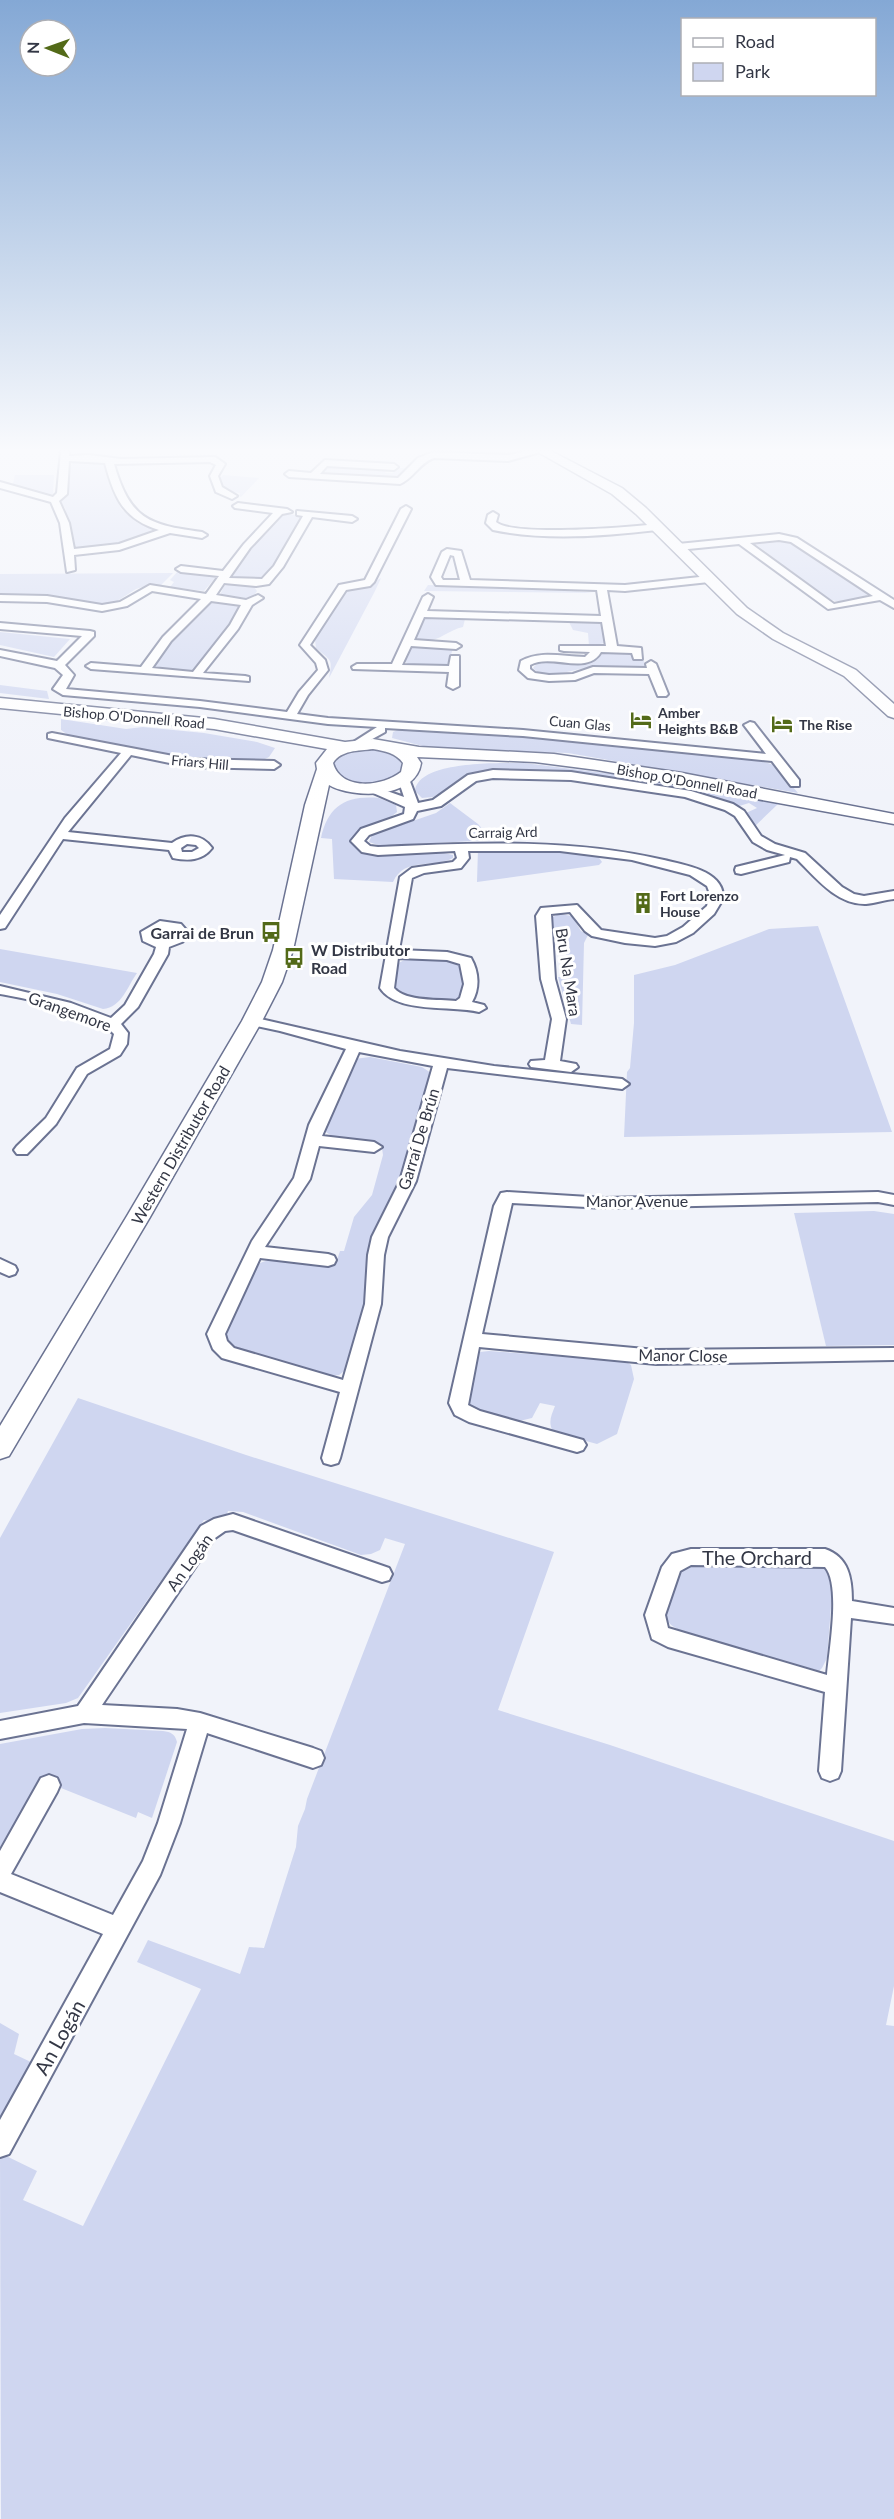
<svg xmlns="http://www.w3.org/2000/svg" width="894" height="2519" font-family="Lato,sans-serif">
	<rect width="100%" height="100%" fill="#f1f3fa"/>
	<g fill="#cfd6f0">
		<path d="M80,461L98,462L104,465L121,509L138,523L156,531L155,533C130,543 101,552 74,548L65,508L59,501L68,494L67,473L73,462Z"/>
		<path d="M328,466L387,469L385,473H393L397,468H406L403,472H406L400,479L321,475Z"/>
		<path d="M15,475H54L53,494L48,495L13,484Z"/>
		<path d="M223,475L259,478L241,497L239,496L240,493L224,491L220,478Z"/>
		<path d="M286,514L298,515L302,519L264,579L231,578V574C246,558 265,522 286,514Z"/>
		<path d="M779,540L792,542L870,593C860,603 839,604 826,598L754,543Z"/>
		<path d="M178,571L214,575L216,577L204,591L170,587L174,582L170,580Z"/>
		<path d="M173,573L160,586H146L136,589L114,603L104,605L56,597L0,595V574Z"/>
		<path d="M381,578L375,591L329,678C333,658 331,661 316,648L315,640L345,591L368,586Z"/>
		<path d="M230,584L254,587L257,591L253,597L245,598L220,595L224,586Z"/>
		<path d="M428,585L540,587L594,593L424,591Z"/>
		<path d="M214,601L242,603L244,607L193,670L184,672L157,669L155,665L181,628L208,602Z"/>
		<path d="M424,618L465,619L463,627C446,630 432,649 415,637Z"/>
		<path d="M580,621L602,623L605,643L589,646L588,633L573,630L569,622Z"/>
		<path d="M0,632L70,639L54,657L0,645Z"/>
		<path d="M414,646L452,647L453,649L447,665L408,664L404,661L410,648Z"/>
		<path d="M604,652C619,652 641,648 646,666L640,668C624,667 608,666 592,667C577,668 544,682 533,668C545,651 577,669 594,661C598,659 601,655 604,652Z"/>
		<path d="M0,685L47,691L49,699L0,693Z"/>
		<path d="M61,719L126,729L143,727L204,733L257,742L275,748L269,757L259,762L179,758L68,735L61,730Z"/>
		<path d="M403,728L661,748L758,760L774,765L798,793L568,753L430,748L392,738L393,732Z"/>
		<path d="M373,749C385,751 397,753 402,765C397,790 356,785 339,777L333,766C340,750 358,751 373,749Z"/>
		<path d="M524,763L613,774L778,804L753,828L746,813L757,808L749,803L736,807L700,794L587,775L494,772L441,796L438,794L433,797L422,798L415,791C418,760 502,763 524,763Z"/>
		<path d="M379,798L396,805L397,812L392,816L393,818L360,829L352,838L356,847L368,853L377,854L445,851L444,853L453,855V858C433,869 405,856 393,882L334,879L332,839L321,838C328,806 346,795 379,798Z"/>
		<path d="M450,803L478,824L492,840L381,846L369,842L372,835L436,813Z"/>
		<path d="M510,847L595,852L602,862L599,865L477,882L478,849Z"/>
		<path d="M559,914L572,916L581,931L588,935L584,943L582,1025L571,1024L558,977H569L563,929L553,928V917Z"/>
		<path d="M818,926L892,1132L624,1137L627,1072L630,1068L634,1023V975L675,965L769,929Z"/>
		<path d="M0,949L137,973C127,987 122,1007 103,1009L57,994L0,982Z"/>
		<path d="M406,959C416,958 454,958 459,965C464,971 462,986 463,994L461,997C448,1004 401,1000 393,986L397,964Z"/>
		<path d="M370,1057L422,1067L431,1073L401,1181L381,1217L371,1245L367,1301L347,1369L339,1375L329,1376L230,1345L224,1333L257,1265C272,1254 312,1262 331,1264L337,1260L340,1251H344L354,1217L372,1195L383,1155L382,1148C367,1132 339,1146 324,1130L354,1059Z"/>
		<path d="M874,1211L894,1214V1345L826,1346L794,1213Z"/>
		<path d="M489,1351L625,1361L631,1365L634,1379L617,1434L597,1444L553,1432C548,1422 551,1416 555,1406L540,1403L532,1418L515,1422L468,1407L477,1358L480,1352Z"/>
		<path d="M78,1398L246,1455L554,1552L498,1710L610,1745L894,1841V1986L886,2025L894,2026V2519H1L0,2153L37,2171L23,2200L83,2226L201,1989L137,1962L148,1940L240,1974L249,1947L264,1948L296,1847L298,1826L305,1809L307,1799L405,1544L385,1538L380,1550L371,1554L361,1555L243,1512L228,1511L227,1514L209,1521L204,1520L78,1698L66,1703L0,1713V1538Z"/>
		<path d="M817,1564L827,1569L833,1581L827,1658L822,1668L819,1671L681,1631C676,1628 669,1625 667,1619C664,1608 678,1578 682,1567L690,1565Z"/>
		<path d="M105,1728L163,1731C171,1732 175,1734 177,1742L152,1818L138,1812L136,1818L41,1780L0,1847V1744L82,1729Z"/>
		<path d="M0,2023L19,2034L14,2054L33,2063L0,2124Z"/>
	</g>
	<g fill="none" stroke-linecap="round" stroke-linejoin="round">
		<defs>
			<g id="street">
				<path d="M61,451H69V456L89,455L121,459L215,457L225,464L218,476L222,487L237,496L232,499L216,492L210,476L216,465L210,462L114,464C130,519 148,525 202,532L207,535L202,538L170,533L119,550L74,555L75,570L67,572L60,523L51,502L0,488V482L53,497L57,493ZM69,461L105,463C114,497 123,519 159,530L119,544L74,549L69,523L59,501L67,494Z"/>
				<path d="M528,451H544L508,461L434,458C419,463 414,478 400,484L289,477L285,474L289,471L311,473L325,460L394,464L398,467L394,470L327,466L320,474L398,478L418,458L433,452L508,455Z"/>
				<path d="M238,503L287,509L292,512L282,514L250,548L229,578L262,579L274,566L303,516L297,515V511L352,516L357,519L352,522L312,517L283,567L269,584L256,586L224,583L216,595L246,600L258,595L263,598L252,605L238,629L203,673L245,676L249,677V681L91,669L86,666L91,663L141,667L163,637L201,599L152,591L127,606L102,611L47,602L0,601V595L47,596L102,605L120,602L150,585L206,594L219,576L181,572L176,569L181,566L223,571L244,544L273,513L235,508L233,506ZM211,601L241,605L230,625L193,672L152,668L171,641Z"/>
				<path d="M406,506L411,509L374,582L370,586L346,590L310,645L325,660L328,670L308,695L297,714L328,718L523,730L766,754L744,725L750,722L754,723L799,780V786H791L772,761L523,736L385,728V732L356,748L352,747V743L377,727L328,724L200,707L63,695L53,689L63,675L55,668L0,656V650L57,661L82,636L0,629V623L90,631L94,632V636L65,665L74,675L66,689L200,701L287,712L299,692L318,670L316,663L300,645L339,585L365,580L401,509Z"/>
				<path d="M493,512L498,515L496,522C512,537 631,527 657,524L662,527L657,530C604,536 546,541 493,530L486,523L488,515Z"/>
				<path d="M779,534L797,538L894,600V608L880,600L828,609L739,544L678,550L673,547L678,544ZM779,540L791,542L873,596L834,604L750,543Z"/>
				<path d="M447,549L461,551L470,580L625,585L709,576L714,579L709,582L625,591L607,590L617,646L641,648L642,659H634L632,653L601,652C587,676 552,653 530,665V669L535,673L549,675L573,674L593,667L647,668L646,664L651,661L656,664L668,694L666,696H658L649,674L594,673L575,680L549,681L528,678L519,670L521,661C542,650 562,657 585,657L590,652L564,651L560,650V646H606L602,622L424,617L414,640L456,643L461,646L456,649L411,646L402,665L449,666L451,656H459V686L453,689L447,686L449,672L353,669L352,667L357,664H392L423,597L428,594L433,597L427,611L601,616L597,590L436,585L431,577L442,552ZM450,555L454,556L460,580H443L441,577Z"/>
				<path d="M52,733L189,759L274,761L280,765L274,769L189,767L131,755L68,832L172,843C186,833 202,834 212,848C202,861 188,861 173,858L169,850L63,839L5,928L0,929V915L65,818L121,753L48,738V734ZM187,844L196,845L199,848L192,852H182L181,848Z"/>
				<path d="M493,770L571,772L691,791L733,804L744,811L761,836L775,844L805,853L842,887L854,894L864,896L894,891V899C885,900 875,903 866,904C837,905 815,877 797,859L790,857L789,862L741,874L736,873L735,870L736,867L785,855L767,850L753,842L735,816L725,810L685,797L571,780L493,778L476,781L441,806L417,811L413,819L369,835L364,841L370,846L378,847C475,843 569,838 664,860C685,865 725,871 723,899L714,914L693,933L676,942L655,946L625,943L592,936L585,931L570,912L551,914L555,979L566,1019L560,1061L576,1064L578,1067L571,1072L531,1067L529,1064L531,1061L545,1060L552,1019L541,979L536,916L541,908L577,905L601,930L655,938L667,936L683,927L707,906L710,894L707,886L690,875L632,860L560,851H468L469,858L461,868L424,873L412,878L399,950L447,952L471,958C479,972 480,988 472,1002L484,1005L486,1008L479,1012C451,1005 397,1014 380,988L400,877L412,868L453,862L457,858L455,851L378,855L362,852L351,841L361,829L404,814L405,807L364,789L370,785L404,797L398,779L400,776H408L418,803L433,800L468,775ZM398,958L447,960L460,964L464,984L460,998L456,1001C439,999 406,1002 394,988Z"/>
				<path d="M160,921L181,924L188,932V936L182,942L169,947L168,954L138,1007L121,1024L128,1033L127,1044L120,1055L87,1074L56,1124L27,1154H17L14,1150L17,1146L46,1118L77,1068L110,1049L114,1034C91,1010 32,1000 0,994V986L71,1003L111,1018L125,1005L154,954L156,947L143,941L141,932ZM162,929L172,930L174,935L164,940L155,937V934Z"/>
				<path d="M252,1017L400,1051L494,1066L622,1079L629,1084L622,1089L447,1068L416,1181L388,1237L384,1255L381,1304L340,1458L338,1463L331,1465L324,1463L322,1458L340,1392L222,1358L213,1349L207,1334L252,1241L294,1178L309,1125L346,1049L280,1031L247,1024L245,1021ZM359,1052L433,1066L400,1181L372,1237L368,1255L365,1304L343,1380L234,1348L227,1341L225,1334L260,1258L328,1266L334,1264L336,1260L334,1256L328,1254L265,1247L310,1179L319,1146L374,1152L382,1147L374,1142L322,1136Z"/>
				<path d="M507,1192L605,1198L878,1192L894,1195V1205L878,1202L605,1208L512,1203L482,1334L656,1350L894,1348V1360L656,1364L479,1347L468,1405L480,1411L583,1440L586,1445L583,1450L577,1452L469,1422L455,1415L449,1403L494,1206L501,1193Z"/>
				<path d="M0,1259L15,1266L17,1270L15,1274L9,1276L0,1272Z"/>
				<path d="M233,1514L389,1568L392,1574L389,1580L382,1582L233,1530L225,1531L215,1538L102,1705L177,1709L200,1713L313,1748L321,1751L324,1758L321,1765L313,1768L207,1733L180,1823L160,1875L9,2154L0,2157V2120L103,1934L0,1892V1851L41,1778L49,1775L57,1778L60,1785L57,1792L11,1874L113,1915L143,1861L158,1823L187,1729L84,1723L0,1739V1721L78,1706L201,1526L214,1519Z"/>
				<path d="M691,1549H825C849,1557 852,1579 852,1601L894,1608V1624L851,1618L841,1771L838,1778L830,1781L822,1778L819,1771L825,1692L668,1647L652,1639L645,1615L662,1567L672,1554ZM691,1565L825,1567C841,1585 829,1650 827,1675L668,1628L665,1615L680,1571Z"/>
			</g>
			<g id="secondary">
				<path d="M536,451H551L622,488L646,508L747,608L783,633L856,670L894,704V718L888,716L844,676L773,639L737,614L636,514L612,494Z"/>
				<path d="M0,698L214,719L345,742L373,739L419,747L554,754L682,773L894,814V824L597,770L535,762L417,757L421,763C416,799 353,799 329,785L293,950L282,982L262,1021L150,1217L9,1456L0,1459V1426L127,1216L242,1021L262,982L273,950L305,805L317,769L316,763L327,749L214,729L0,708ZM373,749C385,751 396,753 403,763L401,772C382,787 341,791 333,763C341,750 358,751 373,749Z"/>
			</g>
		</defs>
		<use href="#street" stroke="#6b7392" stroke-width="4"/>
		<use href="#secondary" stroke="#6b7392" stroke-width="3"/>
		<use href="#street" fill="#fff" fill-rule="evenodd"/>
		<use href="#secondary" fill="#fff" fill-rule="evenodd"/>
	</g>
	<linearGradient id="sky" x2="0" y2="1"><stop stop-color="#84a8d5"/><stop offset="0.56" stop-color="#f9fafd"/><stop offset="1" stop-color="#f9fafd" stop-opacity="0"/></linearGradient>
	<rect width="894" height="804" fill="url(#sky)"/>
	<defs>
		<symbol id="hotel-bare" viewBox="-9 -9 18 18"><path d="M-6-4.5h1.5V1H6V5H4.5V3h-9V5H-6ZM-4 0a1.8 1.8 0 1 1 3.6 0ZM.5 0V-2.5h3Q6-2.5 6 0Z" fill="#536a18" stroke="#fff" stroke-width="2.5" paint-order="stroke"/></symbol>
		<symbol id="building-bare" viewBox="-9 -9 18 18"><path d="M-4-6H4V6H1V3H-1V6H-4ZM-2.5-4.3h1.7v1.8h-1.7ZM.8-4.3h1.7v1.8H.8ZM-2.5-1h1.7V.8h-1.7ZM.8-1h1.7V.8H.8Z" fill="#536a18" stroke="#fff" stroke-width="2.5" paint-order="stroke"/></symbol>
		<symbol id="bus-bare" viewBox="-9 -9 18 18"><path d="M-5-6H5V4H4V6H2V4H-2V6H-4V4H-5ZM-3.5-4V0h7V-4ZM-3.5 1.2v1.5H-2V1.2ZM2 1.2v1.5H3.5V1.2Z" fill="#536a18" stroke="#fff" stroke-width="2.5" paint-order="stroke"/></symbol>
	</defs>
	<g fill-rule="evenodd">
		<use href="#hotel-bare" x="626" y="705" width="30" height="30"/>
		<use href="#hotel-bare" x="767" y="709" width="30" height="30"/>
		<use href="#building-bare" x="628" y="888" width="30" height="30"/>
		<use href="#bus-bare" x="256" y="917" width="30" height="30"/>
		<use href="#bus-bare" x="279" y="943" width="30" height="30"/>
	</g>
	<g text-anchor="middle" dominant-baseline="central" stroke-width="6" stroke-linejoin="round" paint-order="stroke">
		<g font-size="14" font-weight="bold" fill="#333745" stroke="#fff" text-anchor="start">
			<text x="658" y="712">Amber<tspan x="658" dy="16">Heights B&amp;B</tspan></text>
			<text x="799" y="724">The Rise</text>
			<text x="660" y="895">Fort Lorenzo<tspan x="660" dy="16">House</tspan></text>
		</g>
		<g font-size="14" fill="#333745" stroke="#fff">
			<text transform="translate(134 717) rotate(5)">Bishop O'Donnell Road</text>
			<text transform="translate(580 723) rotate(5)">Cuan Glas</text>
			<text transform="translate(200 762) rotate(5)">Friars Hill</text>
			<text transform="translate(687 781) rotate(10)">Bishop O'Donnell Road</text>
			<text transform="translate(503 832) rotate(-1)">Carraig Ard</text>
		</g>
		<g font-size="16" font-weight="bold" fill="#333745" stroke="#fff" text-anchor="end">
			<text x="254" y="932">Garrai de Brun</text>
			<text x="311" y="949" text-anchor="start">W Distributor<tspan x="311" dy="18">Road</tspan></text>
		</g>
		<g font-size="16" fill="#333745" stroke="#fff">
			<text transform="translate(569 972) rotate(81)">Bru Na Mara</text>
			<text transform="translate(70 1011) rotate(20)">Grangemore</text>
			<text transform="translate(418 1139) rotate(-73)">Garraí De Brún</text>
			<text transform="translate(180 1145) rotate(-60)">Western Distributor Road</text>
			<text x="637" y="1200">Manor Avenue</text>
			<text transform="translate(683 1355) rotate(1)">Manor Close</text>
			<text transform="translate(189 1562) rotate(-54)">An Logán</text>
		</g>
		<g font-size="20" fill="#333745" stroke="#fff">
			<text x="757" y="1557">The Orchard</text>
			<text transform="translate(59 2037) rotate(-61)">An Logán</text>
		</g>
	</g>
	<rect x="681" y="18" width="195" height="78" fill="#ffffff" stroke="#adafb5" stroke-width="1.5"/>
	<rect x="693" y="38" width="30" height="9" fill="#ffffff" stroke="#adafb5" stroke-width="1.5"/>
	<text x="735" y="48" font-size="18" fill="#333745">Road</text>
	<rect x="693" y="63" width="30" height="18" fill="#cfd6f0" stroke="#adafb5" stroke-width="1.5"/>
	<text x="735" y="78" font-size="18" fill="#333745">Park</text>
	<g transform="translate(48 48) rotate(271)"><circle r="28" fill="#ffffff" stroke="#adafb5" stroke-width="1.5"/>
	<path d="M0-4.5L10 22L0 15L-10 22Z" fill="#536a18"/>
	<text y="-9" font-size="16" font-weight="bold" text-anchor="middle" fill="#333745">N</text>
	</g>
</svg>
